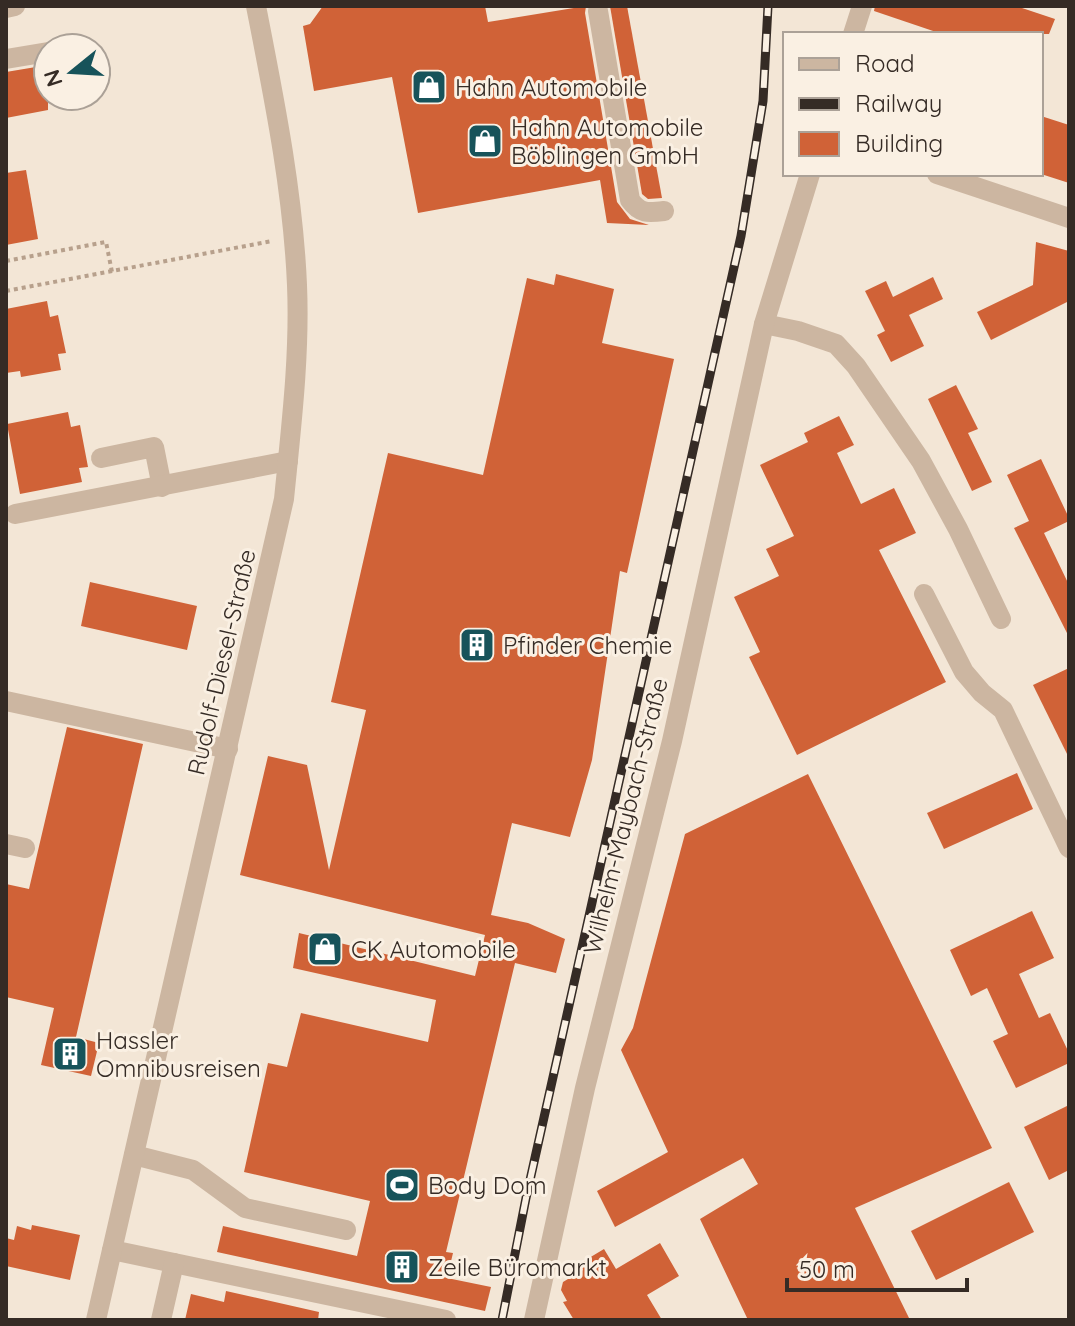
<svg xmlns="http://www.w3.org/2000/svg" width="1075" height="1326" font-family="Quicksand,sans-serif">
	<rect width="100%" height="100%" fill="#f3e6d6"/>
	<g fill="#d06237">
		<path d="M323,6H485L488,22L586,6L585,13L617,202L630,219L649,225L607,223L600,180L418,213L392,77L314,91L303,26L310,24Z"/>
		<path d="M610,6H627L662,198L648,199L642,194Z"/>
		<path d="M875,6H1016L1055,19L1049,34H942L874,11Z"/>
		<path d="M48,65V110L6,118V72Z"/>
		<path d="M1041,116L1069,125V183L1041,174Z"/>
		<path d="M26,170L38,239L6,245V173Z"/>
		<path d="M1036,242L1069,251L1067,302L991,340L977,312L1033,285Z"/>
		<path d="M556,274L614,289L602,343L674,359L627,573L620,571L592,760L570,837L512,823L491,915L528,923L565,939L556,973L515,963L446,1252L453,1253L447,1278L491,1287L485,1311L217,1252L223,1226L357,1256L370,1201L244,1172L268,1063L287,1067L301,1013L428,1042L436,1000L293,968L299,933L475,976L485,935L240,875L268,756L307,765L329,870L366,710L331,702L388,453L483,475L527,278L554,285Z"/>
		<path d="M933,277L943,299L909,315L924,346L891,362L877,335L885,331L865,291L886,281L893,297Z"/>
		<path d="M47,301L50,317L58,315L66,353L58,354L61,370L21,377L20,371L6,373V309Z"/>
		<path d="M956,385L978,429L968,433L992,482L972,491L928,399Z"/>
		<path d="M68,412L71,427L80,425L88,467L79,468L82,482L20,494L7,424Z"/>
		<path d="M839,416L854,445L837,453L861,504L894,488L916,533L879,550L946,682L797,755L749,657L760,652L734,597L779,576L766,549L794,536L760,465L808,442L804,433Z"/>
		<path d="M1041,459L1069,518V521L1044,533L1069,585V637L1014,528L1029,521L1007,475Z"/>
		<path d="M90,582L197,606L187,650L81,626Z"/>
		<path d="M1069,668V758L1033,685Z"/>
		<path d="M67,727L143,744L76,1037L99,1043L91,1076L41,1065L54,1008L6,997V884L29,889Z"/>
		<path d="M1017,773L1033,809L944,849L927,813Z"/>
		<path d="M808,774L992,1148L855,1208L910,1320H748L700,1219L758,1184L743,1158L615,1227L597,1191L668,1152L621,1050L633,1028L685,834Z"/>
		<path d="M1032,911L1054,958L1019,974L1039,1018L1050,1013L1069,1053V1063L1016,1088L993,1041L1008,1034L987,988L971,996L950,950Z"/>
		<path d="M1069,1105V1170L1049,1180L1024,1127Z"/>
		<path d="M1009,1182L1034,1232L936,1280L911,1231Z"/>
		<path d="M32,1225L80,1235L70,1280L6,1266V1238L14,1240L17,1226L31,1230Z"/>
		<path d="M660,1243L679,1276L647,1295L662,1320H574L563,1302L567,1301L561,1290L563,1282L583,1270L579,1264L604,1249L616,1269Z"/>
		<path d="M226,1291L319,1312L318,1320H185L191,1294L224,1302Z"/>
	</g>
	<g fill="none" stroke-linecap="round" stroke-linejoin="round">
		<g stroke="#b7a08c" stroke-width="4" stroke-dasharray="4 4" stroke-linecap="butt">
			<path d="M6,261L106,242L112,272"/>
			<path d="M6,291L272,241"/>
		</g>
		<g stroke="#ccb6a1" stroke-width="20">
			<path d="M6,8L15,6"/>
			<path d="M598,11L630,200C640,214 648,213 664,211"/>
			<path d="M853,34L862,6"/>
			<path d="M73,48L81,47"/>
			<path d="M6,59L48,52"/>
			<path d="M937,174L1069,218"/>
			<path d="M764,324L798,331L836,344L856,366L921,461L958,529L1001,619"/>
			<path d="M101,458L154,447L162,487"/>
			<path d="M15,514L288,461"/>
			<path d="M924,594L964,672L982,693L1003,710L1069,848"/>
			<path d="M6,701L228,749"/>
			<path d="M6,844L25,848"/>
			<path d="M134,1155L193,1170L245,1208L346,1230"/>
			<path d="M112,1250L446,1320"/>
			<path d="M96,1320L284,499C291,428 300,356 297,285C293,191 274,98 256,6"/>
			<path d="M161,1320L174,1263"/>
			<path d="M534,1320L585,1088L672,741L764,324L810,174"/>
		</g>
		<defs>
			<path id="rail" d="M502,1320L526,1198L741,236L763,101L768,6"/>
		</defs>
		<use href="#rail" stroke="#352b25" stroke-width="9"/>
		<use href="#rail" stroke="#faf0e3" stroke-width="6" stroke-dasharray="18" stroke-linecap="butt"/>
	</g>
	<defs>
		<symbol id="shop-square" viewBox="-11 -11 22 22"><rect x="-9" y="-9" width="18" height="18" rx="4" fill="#17535a" stroke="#faf0e3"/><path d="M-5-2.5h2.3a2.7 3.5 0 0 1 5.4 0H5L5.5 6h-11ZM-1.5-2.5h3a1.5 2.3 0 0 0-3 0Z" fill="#fff"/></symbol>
		<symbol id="building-square" viewBox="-11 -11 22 22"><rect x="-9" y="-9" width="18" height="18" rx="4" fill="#17535a" stroke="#faf0e3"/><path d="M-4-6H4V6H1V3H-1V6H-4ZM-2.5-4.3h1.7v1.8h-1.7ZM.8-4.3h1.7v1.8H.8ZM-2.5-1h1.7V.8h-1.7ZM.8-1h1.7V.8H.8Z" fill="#fff"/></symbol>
		<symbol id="stadium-square" viewBox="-11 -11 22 22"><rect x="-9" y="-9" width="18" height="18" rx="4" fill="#17535a" stroke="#faf0e3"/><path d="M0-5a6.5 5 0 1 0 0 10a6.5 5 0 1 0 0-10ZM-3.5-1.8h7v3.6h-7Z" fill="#fff"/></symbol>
	</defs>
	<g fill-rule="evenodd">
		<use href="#shop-square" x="409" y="67" width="40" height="40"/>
		<use href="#shop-square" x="465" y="121" width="40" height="40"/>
		<use href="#building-square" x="457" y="625" width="40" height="40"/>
		<use href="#shop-square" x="305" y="929" width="40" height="40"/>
		<use href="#building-square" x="50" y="1034" width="40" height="40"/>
		<use href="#stadium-square" x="382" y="1165" width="40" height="40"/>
		<use href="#building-square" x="382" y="1247" width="40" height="40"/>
	</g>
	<g text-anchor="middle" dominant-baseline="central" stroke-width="6" stroke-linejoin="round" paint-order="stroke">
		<g font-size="24" fill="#352b25" stroke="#faf0e3" text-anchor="start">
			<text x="455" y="87">Hahn Automobile</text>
			<text x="511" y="127">Hahn Automobile<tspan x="511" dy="28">Böblingen GmbH</tspan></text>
			<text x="503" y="645">Pfinder Chemie</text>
			<text x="351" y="949">CK Automobile</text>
			<text x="96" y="1040">Hassler<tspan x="96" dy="28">Omnibusreisen</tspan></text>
			<text x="428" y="1185">Body Dom</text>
			<text x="428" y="1267">Zeile Büromarkt</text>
		</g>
		<g font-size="24" fill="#352b25" stroke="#faf0e3">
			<text transform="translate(221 662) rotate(-77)">Rudolf-Diesel-Straße</text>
			<text transform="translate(625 816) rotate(-76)">Wilhelm-Maybach-Straße</text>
		</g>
	</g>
	<rect width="1075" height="1326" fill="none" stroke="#352b25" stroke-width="16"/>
	<rect x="783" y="32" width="260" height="144" fill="#faf0e3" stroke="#aba197" stroke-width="2"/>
	<rect x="799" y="58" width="40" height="12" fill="#ccb6a1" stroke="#aba197" stroke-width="2"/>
	<text x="855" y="72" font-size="24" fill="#352b25">Road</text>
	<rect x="799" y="98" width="40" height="12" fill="#352b25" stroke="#aba197" stroke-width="2"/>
	<text x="855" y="112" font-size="24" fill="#352b25">Railway</text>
	<rect x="799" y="132" width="40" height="24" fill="#d06237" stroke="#aba197" stroke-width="2"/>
	<text x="855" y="152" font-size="24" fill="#352b25">Building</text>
	<g transform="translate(72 72) rotate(252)"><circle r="38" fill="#faf0e3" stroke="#aba197" stroke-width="2"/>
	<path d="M0-6L14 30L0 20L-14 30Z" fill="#17535a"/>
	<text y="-12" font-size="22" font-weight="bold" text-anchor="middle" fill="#352b25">N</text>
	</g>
	<path d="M787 1278v12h180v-12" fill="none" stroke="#352b25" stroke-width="4"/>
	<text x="799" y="1278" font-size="24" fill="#352b25" stroke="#faf0e3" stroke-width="6" paint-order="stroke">50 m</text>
</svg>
